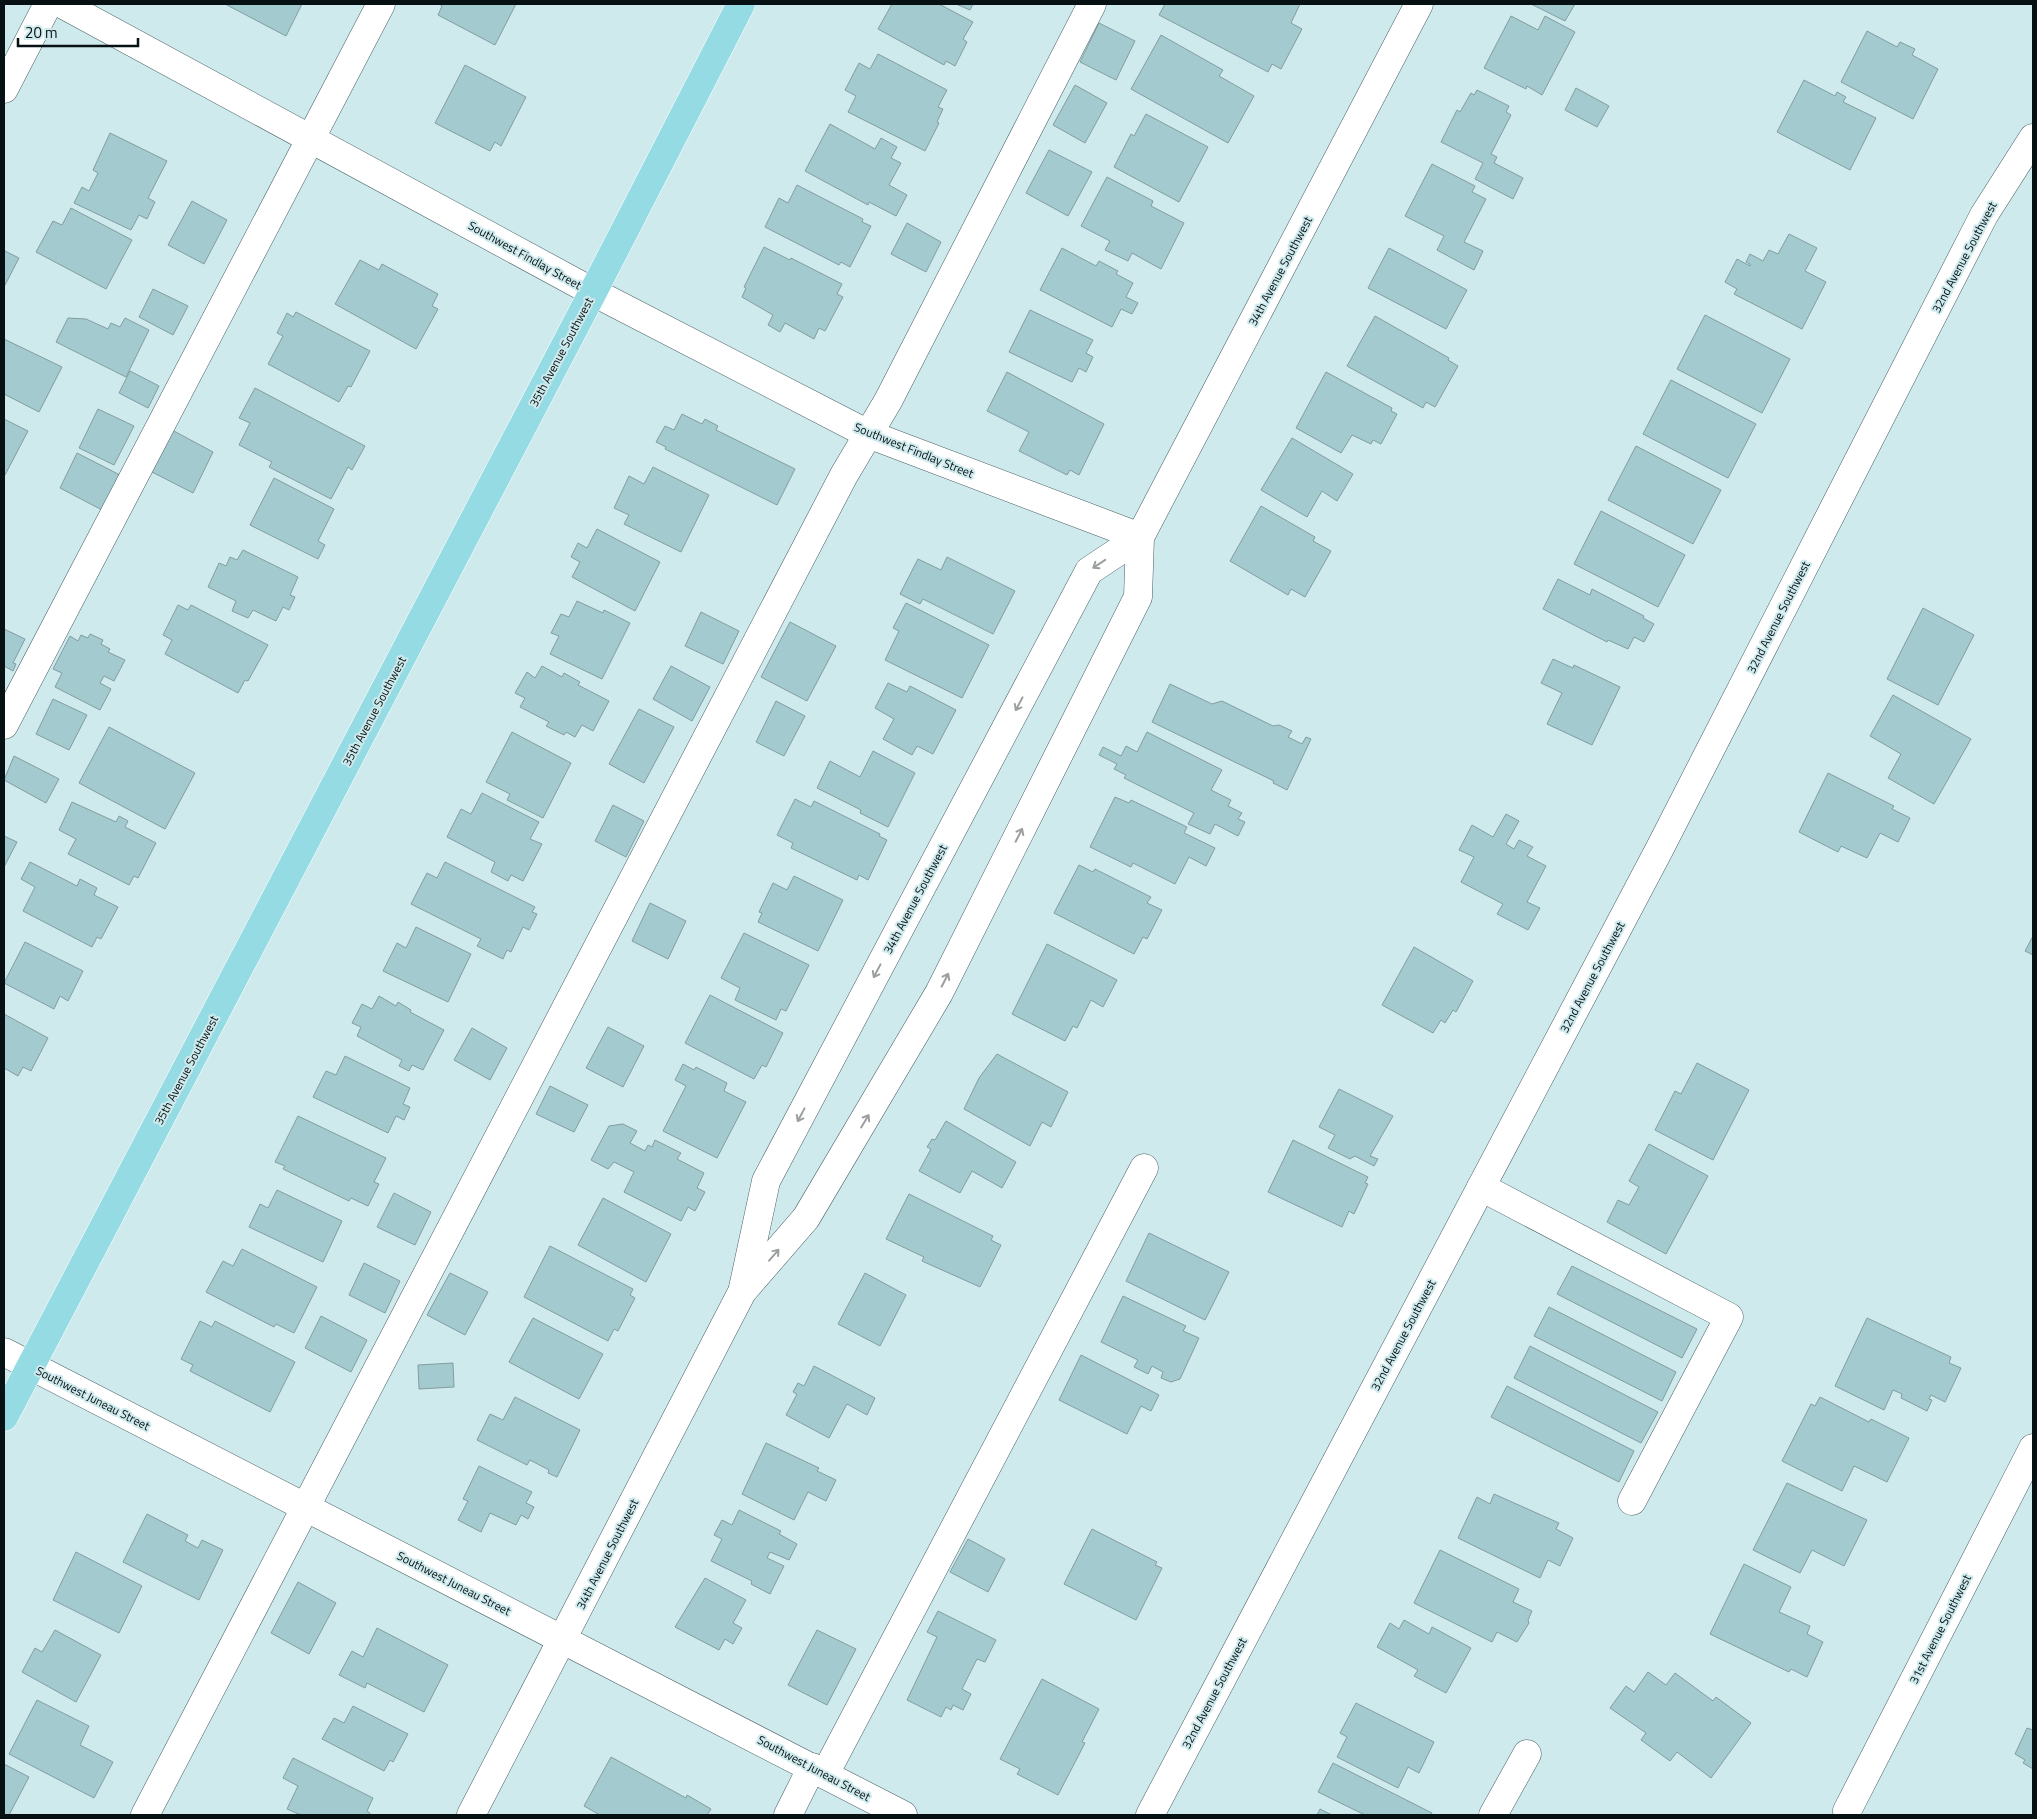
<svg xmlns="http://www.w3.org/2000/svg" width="2037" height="1819" font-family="'Titillium Web',sans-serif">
	<rect width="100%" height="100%" fill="#cfeaed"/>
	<g fill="#a2cacf" stroke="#839da0">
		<path d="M225,4H302L286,36Z"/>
		<path d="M439,4H516L495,45L438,15L442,6Z"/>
		<path d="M892,4H939L973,22L963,39L967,42L955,66L946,61L944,65L878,29Z"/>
		<path d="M956,4H973L970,10Z"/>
		<path d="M1165,4H1300L1291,23L1302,29L1281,69L1272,64L1268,72L1159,15Z"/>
		<path d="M1531,4H1575L1565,21Z"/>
		<path d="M1511,16L1538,30L1545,16L1575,32L1542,95L1527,86L1526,89L1484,68Z"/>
		<path d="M1099,23L1135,41L1116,80L1080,62Z"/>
		<path d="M1867,31L1897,47L1900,42L1915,49L1912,55L1938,69L1913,119L1841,82Z"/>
		<path d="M1161,35L1223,70L1219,76L1254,96L1228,143L1131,89Z"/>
		<path d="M878,54L947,90L938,107L943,109L937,122L939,123L925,151L848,112L856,96L845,90L859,63L870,69Z"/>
		<path d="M465,65L526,97L501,146L495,142L490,151L435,123Z"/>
		<path d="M1804,80L1835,96L1837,92L1846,97L1843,102L1876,118L1850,170L1777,132Z"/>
		<path d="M1075,85L1107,103L1085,143L1053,125Z"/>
		<path d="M1576,88L1609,106L1597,127L1565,110Z"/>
		<path d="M1477,90L1509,106L1506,112L1511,115L1491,154L1497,157L1494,163L1523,178L1513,199L1475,179L1483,163L1441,142L1457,110L1460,112L1471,93L1474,95Z"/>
		<path d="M1146,114L1208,147L1179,202L1114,167L1131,134L1134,136Z"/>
		<path d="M830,124L875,149L881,138L897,147L891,158L901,163L889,185L907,195L896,216L869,202L868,205L805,171Z"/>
		<path d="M110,133L167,161L148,198L155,202L147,219L139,215L131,230L74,203L82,187L89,191L98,173L93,170Z"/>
		<path d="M1049,150L1092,172L1068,216L1026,193Z"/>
		<path d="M1432,164L1475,186L1472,192L1486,199L1464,242L1483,251L1474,270L1437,250L1444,236L1405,216Z"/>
		<path d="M1107,177L1153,201L1151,206L1184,223L1161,269L1132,253L1128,261L1105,250L1110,241L1081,226Z"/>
		<path d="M797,185L863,219L862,222L871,226L850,267L841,262L839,265L765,227L779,198L788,203Z"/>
		<path d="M192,201L227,220L204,264L168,245Z"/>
		<path d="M71,208L132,240L106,289L36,252L53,221L62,225Z"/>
		<path d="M907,223L941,242L926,272L891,254Z"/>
		<path d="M1789,234L1817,248L1805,271L1826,282L1802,329L1734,294L1737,289L1725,282L1737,259L1750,266V264L1746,262L1750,254L1763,261L1769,250L1778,254Z"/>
		<path d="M764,247L790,260L791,258L842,284L837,294L843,297L825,331L819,328L814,339L785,323L780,332L768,325L773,315L742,297L746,288L744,287Z"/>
		<path d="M1062,248L1096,266L1099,261L1118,271L1116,274L1133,283L1126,297L1138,303L1132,314L1121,309L1112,327L1040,290Z"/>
		<path d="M1389,248L1467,290L1446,329L1368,288Z"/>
		<path d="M5,251L19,258L4,287V254Z"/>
		<path d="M360,260L379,270L382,264L438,294L432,306L438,309L416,349L335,304Z"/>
		<path d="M153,289L188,306L173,335L139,317Z"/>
		<path d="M1030,310L1093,340L1086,353L1093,357L1086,372L1079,368L1072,382L1009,352Z"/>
		<path d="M296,312L370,351L351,387L348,386L339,402L268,364L283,336L277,333L287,313L293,317Z"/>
		<path d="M1705,315L1790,359L1762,413L1677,369Z"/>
		<path d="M1375,316L1449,358L1448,360L1458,366L1435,407L1426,402L1423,408L1347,366Z"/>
		<path d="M68,318L86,319L108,329L111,323L120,327L125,318L149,330L126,377L56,342Z"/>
		<path d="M4,339L62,367L39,412L4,394Z"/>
		<path d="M130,371L159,386L148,408L119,393Z"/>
		<path d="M1007,372L1104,424L1079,475L1070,470L1067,475L1019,451L1029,432L987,411Z"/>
		<path d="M1326,372L1392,408L1391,411L1397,414L1381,444L1373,440L1371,444L1352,435L1341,453L1296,428Z"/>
		<path d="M1671,380L1756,424L1728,478L1643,434Z"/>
		<path d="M255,388L365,446L352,470L348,467L331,499L269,467L272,462L239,445L250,423L239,418Z"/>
		<path d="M98,409L134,426L114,465L79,448Z"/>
		<path d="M682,414L702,424L705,419L718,426L716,430L795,469L777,505L665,449L666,447L656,442L665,426L674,430Z"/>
		<path d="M4,419L28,431L5,475L4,474Z"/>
		<path d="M172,430L213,452L193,493L150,471Z"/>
		<path d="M1292,438L1353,474L1337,501L1322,491L1307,517L1261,490Z"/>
		<path d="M1636,446L1721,490L1693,544L1608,500Z"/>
		<path d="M77,453L120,475L102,510L60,488Z"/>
		<path d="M653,467L709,495L681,552L624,524L629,515L614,508L629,476L644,484Z"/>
		<path d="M274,478L334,509L318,541L325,545L318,559L250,525Z"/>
		<path d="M1261,506L1315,537L1313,541L1331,551L1305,597L1291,589L1288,595L1230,561Z"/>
		<path d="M1601,511L1685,555L1658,607L1574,564Z"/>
		<path d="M597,529L660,562L635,611L572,577L580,562L571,557L578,543L587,548Z"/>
		<path d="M243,550L298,577L290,595L295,597L289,610L283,607L276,621L253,610L248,618L232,611L236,601L208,587L219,563L226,566L230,557L237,560Z"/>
		<path d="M947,557L1015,591L993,634L923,599L920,604L900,594L918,559L941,570Z"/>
		<path d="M1558,579L1590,595L1592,589L1644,616L1643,618L1654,624L1644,642L1634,637L1628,649L1608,640L1607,642L1543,609Z"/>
		<path d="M577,601L603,613L604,610L630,623L602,679L550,654L559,636L551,633L561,614L569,617Z"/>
		<path d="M906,603L989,645L962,698L885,660L899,631L893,628Z"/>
		<path d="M178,605L188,610L191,605L268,645L248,681L245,680L238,693L165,654L172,640L163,635Z"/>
		<path d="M1923,608L1974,635L1938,705L1887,679Z"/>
		<path d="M701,612L739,631L723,664L685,646Z"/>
		<path d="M790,622L836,646L807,701L761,677Z"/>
		<path d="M4,629L25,639L13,663L16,664L13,671L4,666Z"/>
		<path d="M90,634L103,640L101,644L110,649L108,652L125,660L114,681L104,676L100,683L111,689L100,710L55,687L62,673L53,669L70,636L78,641L81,635L88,638Z"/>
		<path d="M1553,659L1573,668L1574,665L1620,687L1592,745L1547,724L1562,693L1541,683Z"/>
		<path d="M542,666L562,677L564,673L580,682L578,685L609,701L593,731L582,725L575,737L566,732L564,735L546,726L549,722L520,707L525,698L515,693L527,672L535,678Z"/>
		<path d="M671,666L710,687L692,721L653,699Z"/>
		<path d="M888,683L907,692L910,686L956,710L933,754L917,746L912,755L883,739L894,719L875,708Z"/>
		<path d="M1170,684L1212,704L1222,701L1273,726L1279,725L1292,731L1288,737L1302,744L1306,737L1311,739L1287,790L1273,783L1274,781L1152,722Z"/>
		<path d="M1893,695L1971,739L1934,804L1888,778L1901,754L1870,736Z"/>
		<path d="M53,699L87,715L69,750L36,734Z"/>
		<path d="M776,701L805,716L784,756L756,742Z"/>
		<path d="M639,709L674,727L644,783L609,764Z"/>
		<path d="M109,727L195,773L165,829L79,783Z"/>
		<path d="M512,732L571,763L543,818L507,800L510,794L486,782Z"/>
		<path d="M1147,732L1222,770L1211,790L1231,800L1228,806L1242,813L1238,819L1245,822L1238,836L1215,824L1210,834L1188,824L1194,813L1124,778L1126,775L1114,769L1117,764L1099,755L1103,747L1121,756L1126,746L1137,752Z"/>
		<path d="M873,751L915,773L888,827L860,813L861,810L817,788L830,761L860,777Z"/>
		<path d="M14,756L59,779L46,803L4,780Z"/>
		<path d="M1828,773L1894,806L1892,809L1910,818L1898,842L1880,833L1867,858L1841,846L1838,852L1799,832Z"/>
		<path d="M482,793L539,822L530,839L542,844L523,881L511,875L508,881L491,872L495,862L447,837L461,809L471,814Z"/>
		<path d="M1115,797L1129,803L1131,800L1187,827L1184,833L1215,848L1206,866L1189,857L1175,884L1133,863L1131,867L1090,847Z"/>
		<path d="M795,799L811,807L814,801L880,834L879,836L887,840L868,880L859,875L857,880L791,848L793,843L777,835Z"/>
		<path d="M72,802L116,822L119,816L128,821L125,827L156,843L138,878L134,876L129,885L68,854L76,839L59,830Z"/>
		<path d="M613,805L644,821L626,857L595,841Z"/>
		<path d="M1506,814L1519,821L1506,844L1514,849L1519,840L1533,847L1527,856L1546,866L1527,902L1540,908L1528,930L1497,914L1503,904L1461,882L1474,857L1459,850L1472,825L1493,837Z"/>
		<path d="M4,836L17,842L4,867Z"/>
		<path d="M30,862L77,886L80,879L97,888L94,895L118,907L101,939L97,937L92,947L23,911L35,887L21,879Z"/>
		<path d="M445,862L535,907L532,912L537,914L529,930L523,927L511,952L507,950L503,959L477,946L481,939L411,904L427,873L437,878Z"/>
		<path d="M1079,865L1093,872L1095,869L1151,897L1147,903L1162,910L1147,939L1143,937L1134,954L1054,913Z"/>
		<path d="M794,876L843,900L818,951L758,922L762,913L759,912L773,883L787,890Z"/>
		<path d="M650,903L686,921L668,959L632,941Z"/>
		<path d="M416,927L471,954L448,1002L383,971L397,943L406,948Z"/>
		<path d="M744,933L809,965L786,1011L781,1009L776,1020L735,1000L740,988L721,978Z"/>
		<path d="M2033,936V955L2025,951Z"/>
		<path d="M25,942L83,971L68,1001L60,996L54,1009L4,983Z"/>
		<path d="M1047,944L1117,980L1103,1007L1091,1000L1077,1028L1073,1026L1065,1041L1012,1014Z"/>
		<path d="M1414,947L1473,981L1456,1012L1453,1010L1445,1023L1441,1020L1433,1033L1382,1005Z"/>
		<path d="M710,995L783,1033L766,1067L762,1065L754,1079L685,1043Z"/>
		<path d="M379,996L396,1006L398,1002L411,1010L410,1012L444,1030L423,1070L412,1065L409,1071L399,1066L402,1060L357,1036L361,1027L352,1023L362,1004L372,1009Z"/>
		<path d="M4,1014L48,1038L31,1071L23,1067L18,1076L4,1068Z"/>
		<path d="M608,1027L644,1046L623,1087L586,1068Z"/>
		<path d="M472,1028L507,1048L490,1080L454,1060Z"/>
		<path d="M997,1054L1068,1092L1051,1127L1042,1122L1030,1146L964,1109L979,1078Z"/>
		<path d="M345,1056L410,1088L403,1104L410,1107L404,1120L396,1116L388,1133L313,1097L326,1071L336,1075Z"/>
		<path d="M1697,1063L1749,1090L1713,1160L1655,1130L1675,1091L1681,1094Z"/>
		<path d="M683,1064L694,1070L696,1067L727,1083L724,1091L746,1102L717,1158L663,1131L686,1086L675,1080Z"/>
		<path d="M550,1086L588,1105L574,1132L536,1114Z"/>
		<path d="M1339,1089L1393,1116L1370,1156L1378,1159L1374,1166L1355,1156L1350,1159L1328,1148L1335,1135L1319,1127Z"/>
		<path d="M298,1116L386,1158L374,1182L379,1184L368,1206L351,1198L349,1201L283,1169L285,1166L275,1162Z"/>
		<path d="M946,1121L1016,1162L1002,1188L972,1171L960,1193L919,1171L931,1149L927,1147L932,1139L935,1140Z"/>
		<path d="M623,1124L637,1131L630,1143L645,1151L648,1145L652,1147L655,1140L681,1153L677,1159L704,1173L697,1188L705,1192L695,1211L688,1207L681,1221L624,1192L634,1172L614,1162L608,1169L591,1160L609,1126Z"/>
		<path d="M1293,1140L1368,1177L1365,1183L1368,1184L1354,1214L1349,1211L1342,1227L1268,1192Z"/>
		<path d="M1649,1144L1708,1176L1666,1254L1607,1222L1618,1200L1629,1205L1639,1187L1629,1181Z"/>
		<path d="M277,1190L342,1221L323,1262L249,1227L260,1204L268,1208Z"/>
		<path d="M394,1193L431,1212L415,1245L377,1227Z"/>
		<path d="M909,1194L993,1236L991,1240L1001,1245L980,1287L922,1261L924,1257L886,1239Z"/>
		<path d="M603,1198L671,1234L646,1282L578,1245Z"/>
		<path d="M1149,1233L1229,1272L1205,1320L1126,1281Z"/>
		<path d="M550,1246L633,1289L630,1295L635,1298L618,1331L614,1329L608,1341L524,1297Z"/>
		<path d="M242,1249L317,1287L294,1333L276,1324L274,1327L206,1292L223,1261L233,1266Z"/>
		<path d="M364,1263L400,1281L385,1313L349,1295Z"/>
		<path d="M1572,1266L1697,1329L1682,1358L1557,1294Z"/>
		<path d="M450,1273L488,1292L465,1335L427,1315Z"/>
		<path d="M865,1273L906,1295L880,1346L838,1324Z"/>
		<path d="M1123,1296L1186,1326L1183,1331L1199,1338L1180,1379L1171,1382L1161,1378L1163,1372L1152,1366L1148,1374L1134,1367L1138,1360L1101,1342Z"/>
		<path d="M1549,1307L1676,1372L1662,1401L1534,1336Z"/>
		<path d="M321,1316L367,1340L351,1372L305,1348Z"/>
		<path d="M533,1318L603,1354L579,1399L509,1362Z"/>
		<path d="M1867,1318L1951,1357L1949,1363L1961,1368L1945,1402L1931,1395L1929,1399L1932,1400L1927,1411L1901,1398L1902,1394L1893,1390L1884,1410L1835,1386Z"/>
		<path d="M200,1321L212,1327L215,1321L295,1362L270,1412L190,1371L193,1365L181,1359Z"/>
		<path d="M1530,1346L1658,1412L1641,1443L1514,1378Z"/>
		<path d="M1081,1355L1159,1395L1151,1411L1141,1406L1127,1434L1059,1400Z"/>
		<path d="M453,1363L454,1387L419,1389L418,1365Z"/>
		<path d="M814,1366L875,1398L867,1415L847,1404L829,1438L786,1415L797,1394L793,1392L798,1383L804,1386Z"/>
		<path d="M1507,1386L1634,1451L1619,1482L1491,1417Z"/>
		<path d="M515,1397L580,1430L557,1477L548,1473L549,1470L530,1460L527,1465L477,1440L490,1414L503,1420Z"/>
		<path d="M1820,1397L1869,1422L1871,1419L1909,1438L1887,1482L1854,1466L1842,1491L1782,1461L1811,1404L1815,1406Z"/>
		<path d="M766,1443L819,1468L817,1471L836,1480L826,1501L808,1492L794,1520L742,1494Z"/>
		<path d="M479,1466L532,1492L526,1503L534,1507L528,1519L521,1515L516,1525L490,1513L481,1532L458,1520L468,1501L463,1499Z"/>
		<path d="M1787,1483L1867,1520L1844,1566L1812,1550L1800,1573L1753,1550Z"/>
		<path d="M1494,1494L1559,1523L1556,1529L1573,1538L1560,1566L1548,1560L1540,1578L1458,1538L1477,1497L1490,1504Z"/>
		<path d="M739,1510L781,1531L779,1534L797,1544L789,1560L770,1552L767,1558L784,1566L770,1594L751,1584L752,1581L711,1561L722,1539L714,1535L722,1520L732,1525Z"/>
		<path d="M147,1514L188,1535L185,1541L198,1548L202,1540L223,1550L199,1600L123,1562Z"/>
		<path d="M1092,1529L1157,1562L1155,1565L1162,1568L1136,1620L1064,1584Z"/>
		<path d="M968,1539L1005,1559L988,1592L950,1572Z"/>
		<path d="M1440,1550L1519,1589L1513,1602L1532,1611L1528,1620L1529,1623L1517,1642L1497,1632L1492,1642L1414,1603Z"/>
		<path d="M76,1552L142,1586L119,1633L53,1600Z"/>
		<path d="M1744,1564L1791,1587L1779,1612L1810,1626L1807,1634L1823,1642L1807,1677L1791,1669L1789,1672L1710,1634Z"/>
		<path d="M705,1578L746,1600L733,1623L742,1628L733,1644L725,1639L719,1650L675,1627Z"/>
		<path d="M298,1582L336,1603L309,1654L271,1633Z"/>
		<path d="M938,1611L996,1640L985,1662L977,1659L962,1689L971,1694L963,1710L953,1705L951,1710L946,1707L941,1717L907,1700L937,1637L927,1632Z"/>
		<path d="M1404,1620L1429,1634L1432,1627L1471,1648L1446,1693L1414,1676L1418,1670L1377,1647L1390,1623L1399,1629Z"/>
		<path d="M377,1628L448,1665L424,1712L367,1683L365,1688L339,1675L352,1651L363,1657Z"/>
		<path d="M55,1630L101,1655L76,1702L22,1672L35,1648L42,1652Z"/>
		<path d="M817,1630L856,1649L827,1705L788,1685Z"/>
		<path d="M1648,1672L1666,1685L1675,1673L1713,1701L1716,1697L1751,1723L1711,1778L1677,1752L1670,1761L1641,1740L1646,1733L1610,1708L1626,1686L1634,1692Z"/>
		<path d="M1042,1679L1099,1709L1082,1742L1085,1743L1058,1795L1017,1774L1020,1769L1000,1759Z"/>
		<path d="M37,1700L89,1726L80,1745L113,1762L94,1798L9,1754Z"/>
		<path d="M1356,1703L1434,1742L1419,1773L1408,1767L1398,1788L1337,1757L1347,1737L1340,1733Z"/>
		<path d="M353,1706L408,1734L393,1762L390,1760L384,1771L322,1739L334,1718L344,1723Z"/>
		<path d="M2027,1728L2033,1730V1769L2023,1763L2025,1760L2015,1754Z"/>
		<path d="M611,1757L686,1798L687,1795L711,1809L707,1815H600L584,1806Z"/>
		<path d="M293,1758L373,1798L367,1811L370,1813L369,1815H301L287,1809L298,1786L283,1778Z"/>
		<path d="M1333,1763L1432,1813L1431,1815H1365L1318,1792Z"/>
		<path d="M4,1764L29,1777L9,1815H4Z"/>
		<path d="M1320,1809L1332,1815H1317Z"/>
	</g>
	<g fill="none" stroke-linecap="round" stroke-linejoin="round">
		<defs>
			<g id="minor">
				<path d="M62,4L593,292L868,434L1140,537"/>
				<path d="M4,89L48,4"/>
				<path d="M4,725L381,4"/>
				<path d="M1481,1187L1729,1317L1632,1501"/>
				<path d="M743,1288L766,1181L1089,571L1140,537"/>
				<path d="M4,1352L903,1815"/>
				<path d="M825,1774L1144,1168"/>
				<path d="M1847,1811L2033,1448"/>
				<path d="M145,1815L844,475L888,401L1092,4"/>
				<path d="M471,1815L742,1292L806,1218L939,993L1138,597L1140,537L1419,4"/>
				<path d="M788,1815L812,1767"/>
				<path d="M1150,1815L1660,848L1984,215L2033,138"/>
				<path d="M1493,1815L1527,1754"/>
			</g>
			<path id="major" d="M4,1417L593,292L741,4"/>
		</defs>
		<use href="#minor" stroke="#485f63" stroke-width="29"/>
		<use href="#major" stroke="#fff" stroke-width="29"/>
		<use href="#minor" stroke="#fff" stroke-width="28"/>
		<use href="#major" stroke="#94dbe4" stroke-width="28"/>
	</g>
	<defs><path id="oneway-shaft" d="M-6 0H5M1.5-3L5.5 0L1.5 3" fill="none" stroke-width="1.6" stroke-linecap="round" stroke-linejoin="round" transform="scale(1.25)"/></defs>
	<g stroke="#9c9fa0">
		<use href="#oneway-shaft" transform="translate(1099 564) rotate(147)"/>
		<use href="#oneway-shaft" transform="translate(1019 704) rotate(118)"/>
		<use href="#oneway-shaft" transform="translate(1019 835) rotate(-63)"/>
		<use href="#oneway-shaft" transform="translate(877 971) rotate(118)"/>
		<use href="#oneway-shaft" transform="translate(945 980) rotate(-63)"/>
		<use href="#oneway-shaft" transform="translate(801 1115) rotate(118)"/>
		<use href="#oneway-shaft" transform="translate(865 1121) rotate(-59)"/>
		<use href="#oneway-shaft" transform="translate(774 1255) rotate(-49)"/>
	</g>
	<g text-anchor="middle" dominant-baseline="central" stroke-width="4" stroke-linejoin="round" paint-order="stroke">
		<g font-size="12" fill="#071012" stroke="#cfeaed">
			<text transform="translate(525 255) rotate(29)">Southwest Findlay Street</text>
			<text transform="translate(1964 257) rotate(-62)">32nd Avenue Southwest</text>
			<text transform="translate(1280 271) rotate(-62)">34th Avenue Southwest</text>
			<text transform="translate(561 352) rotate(-62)">35th Avenue Southwest</text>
			<text transform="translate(914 450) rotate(22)">Southwest Findlay Street</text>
			<text transform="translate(1778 617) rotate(-63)">32nd Avenue Southwest</text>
			<text transform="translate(374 711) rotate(-62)">35th Avenue Southwest</text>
			<text transform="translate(915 899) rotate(-62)">34th Avenue Southwest</text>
			<text transform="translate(1592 977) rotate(-62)">32nd Avenue Southwest</text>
			<text transform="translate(186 1070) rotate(-62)">35th Avenue Southwest</text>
			<text transform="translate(1403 1335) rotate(-62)">32nd Avenue Southwest</text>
			<text transform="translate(93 1398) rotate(27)">Southwest Juneau Street</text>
			<text transform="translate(607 1554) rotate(-63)">34th Avenue Southwest</text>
			<text transform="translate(454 1583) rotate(27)">Southwest Juneau Street</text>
			<text transform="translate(1940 1629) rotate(-63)">31st Avenue Southwest</text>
			<text transform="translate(1214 1693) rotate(-62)">32nd Avenue Southwest</text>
			<text transform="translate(814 1768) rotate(28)">Southwest Juneau Street</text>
		</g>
	</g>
	<rect width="2037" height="1819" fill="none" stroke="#071012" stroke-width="10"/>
	<path d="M18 38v8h120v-8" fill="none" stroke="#071012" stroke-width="2.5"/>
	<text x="25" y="38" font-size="15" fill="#071012" stroke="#cfeaed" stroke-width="4" paint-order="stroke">20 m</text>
</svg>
